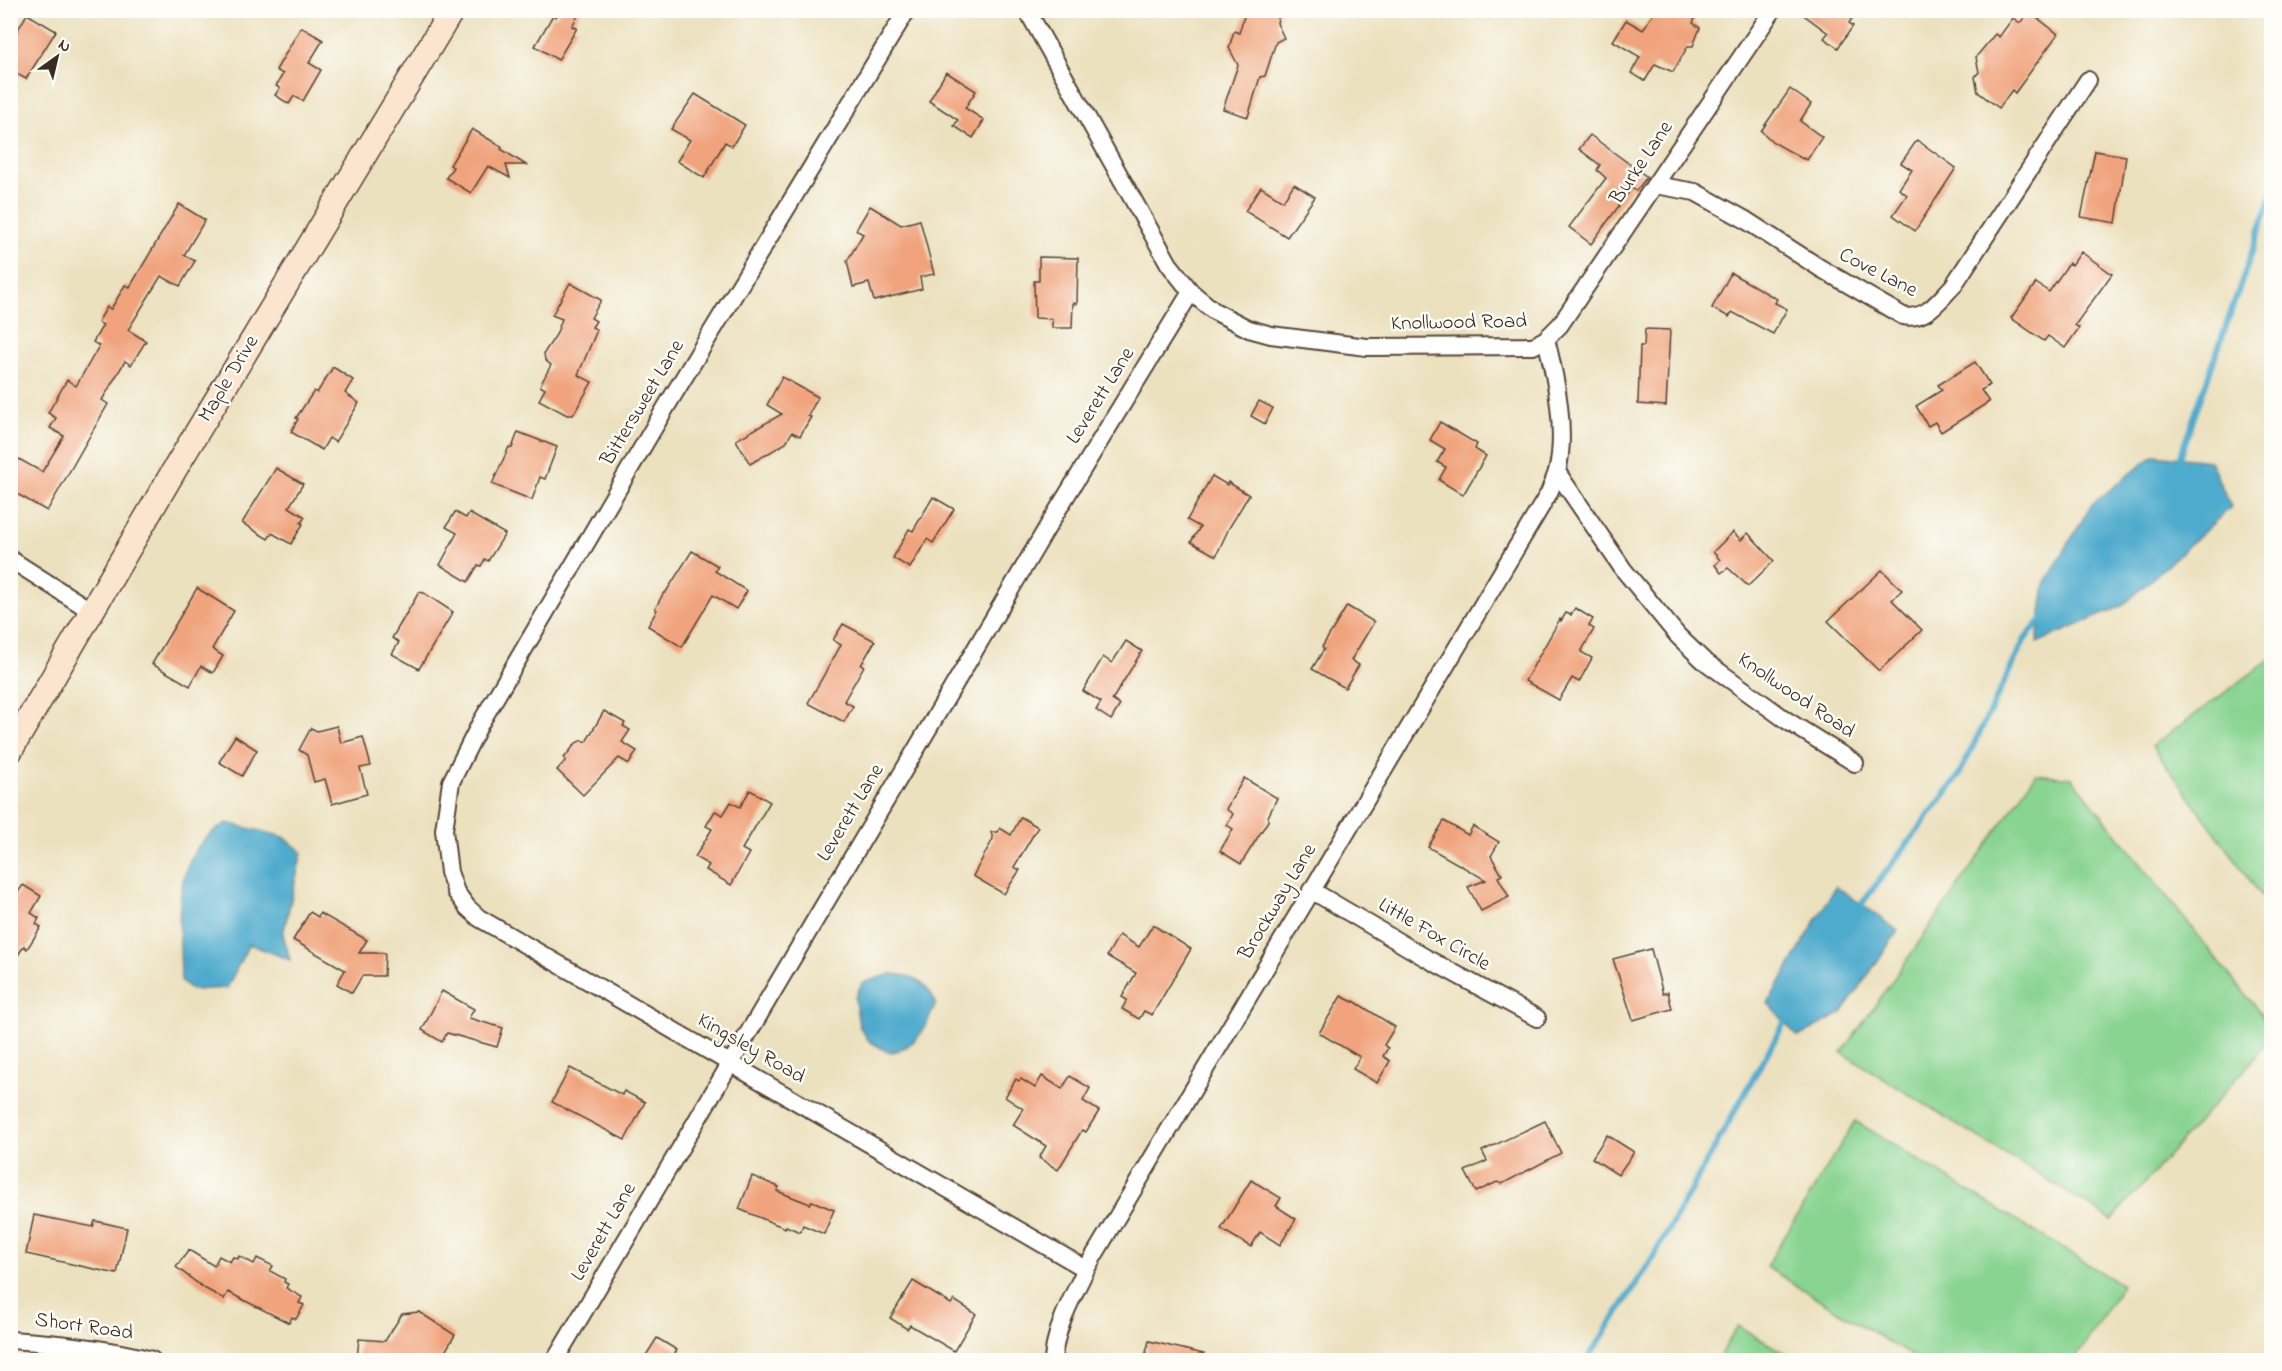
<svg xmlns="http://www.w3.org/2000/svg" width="2282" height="1371" font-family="'Indie Flower',sans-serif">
	<rect width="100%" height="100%" fill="#fdfcf7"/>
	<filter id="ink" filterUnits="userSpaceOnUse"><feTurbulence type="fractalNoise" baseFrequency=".0167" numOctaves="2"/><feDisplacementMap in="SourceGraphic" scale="12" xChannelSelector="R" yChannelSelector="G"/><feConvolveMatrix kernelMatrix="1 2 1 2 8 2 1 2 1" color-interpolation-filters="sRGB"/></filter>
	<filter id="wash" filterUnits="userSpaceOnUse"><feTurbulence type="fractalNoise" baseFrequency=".008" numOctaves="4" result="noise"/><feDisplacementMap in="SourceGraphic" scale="24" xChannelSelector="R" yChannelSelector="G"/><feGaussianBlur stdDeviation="1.35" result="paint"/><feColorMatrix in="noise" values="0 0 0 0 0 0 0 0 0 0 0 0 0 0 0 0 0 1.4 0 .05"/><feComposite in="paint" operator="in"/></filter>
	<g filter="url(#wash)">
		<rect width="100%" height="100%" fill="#ece1bf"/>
		<g fill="#89d491" stroke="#627f58" stroke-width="1.5">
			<path d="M2271,659V909L2152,746Z"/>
			<path d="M2036,774L2072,778L2271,1027V1039L2112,1220L1842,1053Z"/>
			<path d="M1855,1121L2122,1285L2075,1360H1918L1766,1267Z"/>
			<path d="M1738,1326L1796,1360H1717Z"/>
		</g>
		<g fill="#4fabcd" stroke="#456a76" stroke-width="1.5">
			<path d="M2154,455L2210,461L2231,507L2122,606L2037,643L2045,584L2091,505Z"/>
			<path d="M227,823L284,837L302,852L283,934L290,960L249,944L227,988L192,990L181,981C181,924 166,854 227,823Z"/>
			<path d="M1836,886L1898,931L1842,1013L1798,1037L1768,1003Z"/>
			<path d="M891,974C915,975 924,981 936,1002C926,1028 919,1046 890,1053L869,1041L859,1026L855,998L862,983Z"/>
		</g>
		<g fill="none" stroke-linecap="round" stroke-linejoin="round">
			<g stroke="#4fabcd" stroke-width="6">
				<path d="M2175,463L2180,457L2272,195"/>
				<path d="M1857,910L1958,777L2025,639L2044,617"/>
				<path d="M1587,1360L1651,1261L1788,1016"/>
			</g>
		</g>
		<g id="blocks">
			<g fill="#f0a37b">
				<path d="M560,10H581L572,26L577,28L558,60L535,46L553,15L556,17Z"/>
				<path d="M1246,10H1280L1277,23L1284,38L1276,42L1265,76L1260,77L1248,117L1223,109L1238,65L1229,48L1234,31L1239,33Z"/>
				<path d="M1655,10H1682L1695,18L1693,23L1700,28L1693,46H1688L1673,72L1655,64L1645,81L1631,73L1640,57L1613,41L1626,20L1643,30Z"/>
				<path d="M1797,10H1858L1849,23L1853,26L1838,48L1824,38L1828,33Z"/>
				<path d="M2031,13L2058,34L2015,93L2012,90L1999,108L1978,92L1975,77L1979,72L1976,57L1995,34L1999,37L2013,18L2020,23L2027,14L2029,15Z"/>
				<path d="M27,14L56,31L26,79L10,70V44Z"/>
				<path d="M301,27L323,40L309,63L321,70L303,101L294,96L289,104L275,95L280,88L276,86L283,74L276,70Z"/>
				<path d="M946,72L976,91L965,108L984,120L973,138L954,126L958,120L929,101Z"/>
				<path d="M1790,89L1811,104L1800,121L1822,137L1807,160L1804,158L1803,159L1773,142L1761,131Z"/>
				<path d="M695,94L745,125L732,146L725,142L704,178L677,161L690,140L671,129Z"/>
				<path d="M472,129L502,147L501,149L526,165H506L510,178L488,166L471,193L446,178L453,167L450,165Z"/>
				<path d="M1590,135L1647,177L1636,191L1632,188L1591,244L1569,227L1606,178L1597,170L1600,165L1579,149Z"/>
				<path d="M1917,140L1956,168L1915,231L1893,215L1907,195L1899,189L1912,170L1901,163Z"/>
				<path d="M2095,151L2126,156L2116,223L2081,217Z"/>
				<path d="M1294,184L1315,197L1287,237L1245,211L1261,187L1283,201Z"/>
				<path d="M179,204L205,220L184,255L195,261L180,286L161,276L128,330L146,341L131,365L125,361L102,400L108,404L47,511L10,490V454L42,472L64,436L50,428L56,418L48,413L67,380L76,386L99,346L93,342L103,325L98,322L107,307L111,309L125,285L130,287Z"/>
				<path d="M870,206L901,225L920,220L934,274L920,277L922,289L874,301L869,283L853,287L847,261L863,234L856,230Z"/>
				<path d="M2081,252L2112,274L2075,325L2079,328L2065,348L2048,336L2044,341L2011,318L2036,283L2049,292L2069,263L2072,265Z"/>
				<path d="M1039,257L1078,258L1077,304L1073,303L1072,328H1052V319L1035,318L1034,281H1039Z"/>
				<path d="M1731,273L1777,299L1775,303L1787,309L1773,334L1732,312L1729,317L1712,308Z"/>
				<path d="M570,283L601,300L591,318L596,321L592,327L597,330L578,375L592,382L573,415H567L539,400L545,389L540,386L551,365L545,360L544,353L556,335L562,319L552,315Z"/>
				<path d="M1645,329L1670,330L1666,406L1638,404L1640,346H1644Z"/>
				<path d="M1975,362L1990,385L1981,390L1989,402L1941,432L1935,422L1928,426L1916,406L1942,390L1938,385Z"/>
				<path d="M333,367L353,380L345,393L359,403L335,442L329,438L322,450L291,432L298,419L296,418L314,391L317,393Z"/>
				<path d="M782,377L818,397L808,416L811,417L800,436L792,432L786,443L750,464L736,440L782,414L767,405Z"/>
				<path d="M1259,401L1273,408L1265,424L1251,416Z"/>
				<path d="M1440,422L1477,444L1475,449L1486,456L1463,495L1439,480L1446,467L1437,462L1445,449L1430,440Z"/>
				<path d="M518,432L557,447L545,479L540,477L532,500L492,484L509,447L512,448Z"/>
				<path d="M276,468L303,484L289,507L305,517L301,523L303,524L291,544L272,533L268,539L242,523Z"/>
				<path d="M1212,476L1227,485L1228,482L1249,495L1229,528L1216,556L1191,542L1200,527L1187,520Z"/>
				<path d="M933,497L954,509L933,543L927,539L910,568L893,558L909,529L913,531Z"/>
				<path d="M455,512L466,518L469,513L505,534L488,561L485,559L481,566L478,565L468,582L440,565L457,533L446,527Z"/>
				<path d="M1733,532L1741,540L1748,533L1774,561L1748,586L1728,568L1721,573L1715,565L1720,560L1713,552Z"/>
				<path d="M692,551L718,566L715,571L747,591L736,609L713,595L682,647L648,626L657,610L655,609L663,594L666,592Z"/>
				<path d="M1882,570L1902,590L1892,600L1922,630L1879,671L1828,621Z"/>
				<path d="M197,588L234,611L212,649L223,656L213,673L201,666L190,686L152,664Z"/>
				<path d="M419,592L424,593L453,612L419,669L392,654L399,642L392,638Z"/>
				<path d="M1347,606L1374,622L1351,660L1359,665L1345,688L1312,669L1324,649L1322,647Z"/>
				<path d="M1575,608L1593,619L1589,626L1594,629L1581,652L1592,658L1579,682L1572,678L1559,700L1525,681L1560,619L1561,621L1566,613L1571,615Z"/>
				<path d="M843,624L875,641L861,665L864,666L844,701L853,706L844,722L808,703L841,645L833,640Z"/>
				<path d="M1126,641L1142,651L1112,700L1120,705L1111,720L1096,710L1101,702L1083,691L1103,657L1112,663Z"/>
				<path d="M604,711L625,723L623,726L630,730L622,742L637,751L629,764L619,758L583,795L557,770L566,760L564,758L576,743L582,740L586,742Z"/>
				<path d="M337,726L341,743L363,737L371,766L360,768L367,794L332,804L325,779L314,782L307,755L299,750L311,728L317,731Z"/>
				<path d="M235,736L257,750L242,776L219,762Z"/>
				<path d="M1244,778L1277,798L1268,817V821L1241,864L1220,851L1233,829L1227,825L1233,814L1226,809Z"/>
				<path d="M750,790L770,802L742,849L749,853L731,885L706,870L709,865L695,857L712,829L706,826L715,811L723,815L731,802L740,807Z"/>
				<path d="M1021,817L1038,827L1014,867L1020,870L1004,894L973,876L993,839L991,832H998L1000,828L1011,835Z"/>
				<path d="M1444,821L1468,835L1473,826L1499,842L1491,856L1502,875L1498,877L1509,897L1481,911L1468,887L1486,880L1428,847Z"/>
				<path d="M23,885L41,896L31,913L39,918L36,924L41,927L27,949L24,946L10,967V904Z"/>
				<path d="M310,912L318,917L320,913L367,940L359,953H385L384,976H362L352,993L337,984L345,970L293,940Z"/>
				<path d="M1153,925L1191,949L1152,1015L1144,1011L1139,1019L1122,1009L1127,1000L1122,997L1136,973L1107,956L1119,935L1139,947Z"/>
				<path d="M1651,949L1663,994L1668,992L1672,1009L1633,1020L1613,959Z"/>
				<path d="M442,991L474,1009L469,1018L503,1028L497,1047L447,1033L442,1042L422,1030Z"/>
				<path d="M1341,996L1353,1002L1354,1001L1395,1027L1384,1045L1388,1048L1383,1056L1390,1061L1377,1083L1353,1069L1360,1057L1319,1033Z"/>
				<path d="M570,1068L622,1095L624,1091L645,1102L625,1140L552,1102Z"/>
				<path d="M1042,1076L1062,1089L1070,1076L1090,1088L1083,1101L1099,1111L1086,1132L1082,1130L1058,1170L1039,1158L1046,1146L1013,1125L1023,1109L1005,1097L1016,1079L1019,1081L1021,1079L1035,1088Z"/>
				<path d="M1545,1121L1561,1153L1502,1184L1497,1182L1476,1192L1465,1171L1487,1161L1482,1151Z"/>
				<path d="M1607,1135L1634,1152L1618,1175L1592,1158Z"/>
				<path d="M752,1176L779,1187L777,1191L810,1204L812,1201L834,1210L824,1234L803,1225L800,1232L786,1226L785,1228L739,1209Z"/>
				<path d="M1251,1180L1281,1198L1276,1206L1296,1219L1280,1245L1260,1232L1251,1247L1221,1229Z"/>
				<path d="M34,1215L93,1227L95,1221L127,1228L117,1274L26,1254Z"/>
				<path d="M189,1250L214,1266L219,1256L230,1262L233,1257L238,1259L239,1256L254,1264L257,1258L273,1266L270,1271L285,1279L284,1282L288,1284L286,1288L302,1297L299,1303L304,1305L296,1319L292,1317L289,1323L228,1292L224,1299L204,1288L176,1267Z"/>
				<path d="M913,1281L951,1304L954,1300L976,1314L954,1351L910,1325L907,1329L890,1318Z"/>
				<path d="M419,1312L455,1335L440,1360H384L357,1358L359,1339L385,1341L402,1314Z"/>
				<path d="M657,1338L677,1350L671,1360H643Z"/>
				<path d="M1149,1341L1204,1354L1203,1360H1144Z"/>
			</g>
		</g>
	</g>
	<g filter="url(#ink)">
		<use href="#blocks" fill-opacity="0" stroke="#564536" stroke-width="1.5"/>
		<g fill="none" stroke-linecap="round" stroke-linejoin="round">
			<defs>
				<g id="street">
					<path d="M907,10L666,407L480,724L451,782L444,830L449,872L456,892L467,907L479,918L1086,1269"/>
					<path d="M1027,10L1169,264L1191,292L1214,311L1249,329L1271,335L1367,347L1533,346L1546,339L1560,325L1773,10"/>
					<path d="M1655,185L1695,192L1744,219L1820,268L1903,316C1926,321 1939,300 1953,286L2088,80"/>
					<path d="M1546,339C1556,379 1567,432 1557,472L1623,569L1678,636L1703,660L1786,720L1855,763"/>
					<path d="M10,559L93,612"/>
					<path d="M1311,890L1426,958L1537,1018"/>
					<path d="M10,1340C58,1343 106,1348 152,1360"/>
					<path d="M555,1360L1057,511L1191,292"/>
					<path d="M1053,1360C1055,1328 1072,1298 1086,1269L1549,493L1557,472"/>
				</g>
				<path id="secondary" d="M10,751L179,462L452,10"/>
			</defs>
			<use href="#street" stroke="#564536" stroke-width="20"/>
			<use href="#secondary" stroke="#564536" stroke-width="27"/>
			<use href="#street" stroke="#fff" stroke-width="16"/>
			<use href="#secondary" stroke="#fce5cf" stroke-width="24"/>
		</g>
	</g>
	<g text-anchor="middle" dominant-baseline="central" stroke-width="5" stroke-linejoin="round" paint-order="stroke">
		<g font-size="21" fill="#3b2a1e" stroke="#fdfcf7">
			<text transform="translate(1642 163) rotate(-56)">Burke Lane</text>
			<text transform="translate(1878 273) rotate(27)">Cove Lane</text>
			<text transform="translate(1459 323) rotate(-1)">Knollwood Road</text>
			<text transform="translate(229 379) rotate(-59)">Maple Drive</text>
			<text transform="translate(1101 396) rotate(-58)">Leverett Lane</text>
			<text transform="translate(643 403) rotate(-59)">Bittersweet Lane</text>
			<text transform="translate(1796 696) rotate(34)">Knollwood Road</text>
			<text transform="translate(851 813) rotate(-59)">Leverett Lane</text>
			<text transform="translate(1278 902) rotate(-59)">Brockway Lane</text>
			<text transform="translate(1434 935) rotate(30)">Little Fox Circle</text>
			<text transform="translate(751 1049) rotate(30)">Kingsley Road</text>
			<text transform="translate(604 1232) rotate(-60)">Leverett Lane</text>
			<text transform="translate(84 1327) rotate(8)">Short Road</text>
		</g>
	</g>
	<rect width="2282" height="1371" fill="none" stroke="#fdfcf7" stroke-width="36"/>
	<g transform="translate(57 57) rotate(34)" stroke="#fdfcf7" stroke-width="4.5" paint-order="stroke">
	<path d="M0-4.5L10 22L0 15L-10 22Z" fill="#3b2a1e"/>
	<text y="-9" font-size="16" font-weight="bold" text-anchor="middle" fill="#3b2a1e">N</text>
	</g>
</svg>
